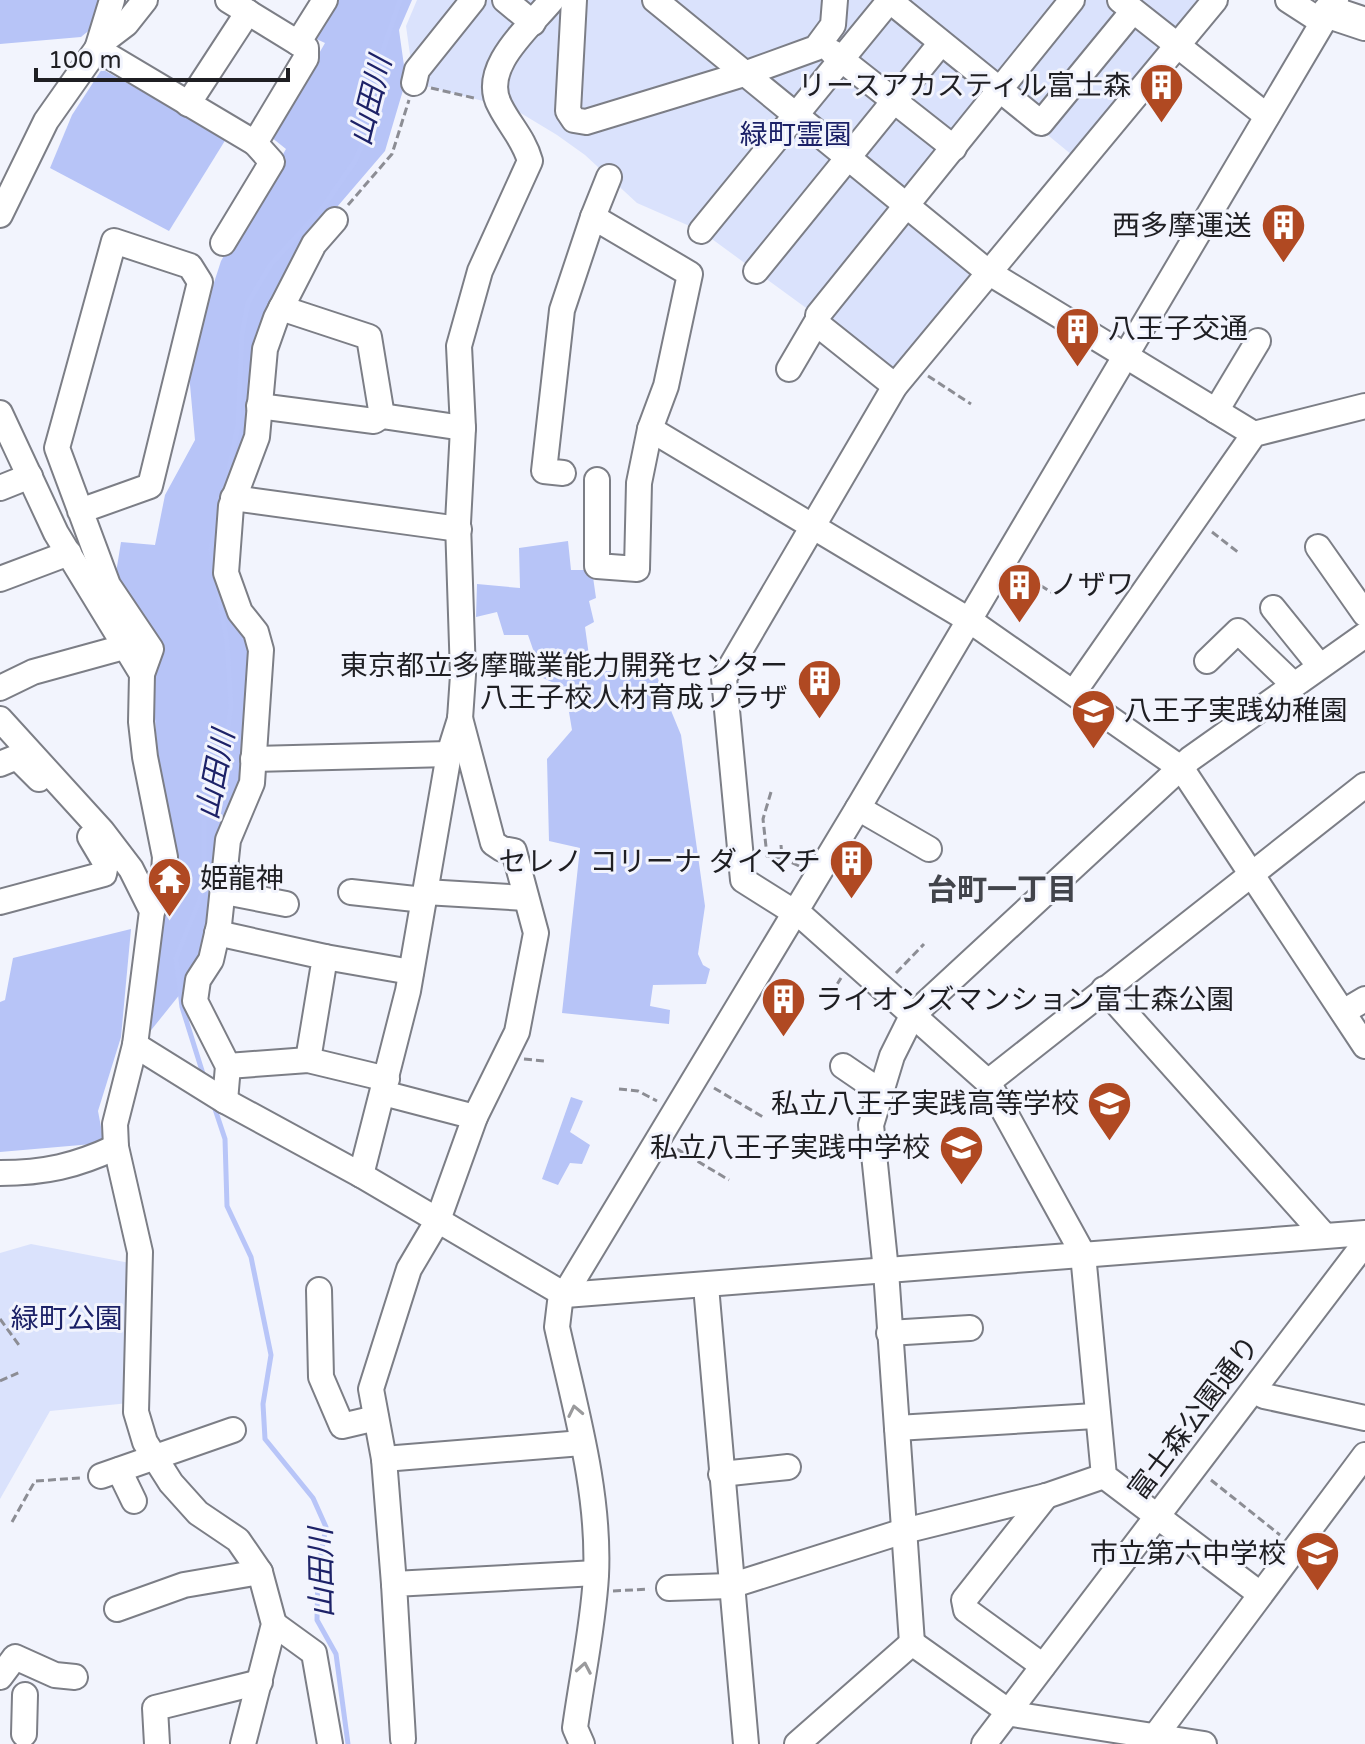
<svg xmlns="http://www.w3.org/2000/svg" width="1365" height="1744" font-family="'Varela Round','Noto Sans JP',sans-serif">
	<rect width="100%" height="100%" fill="#f2f4fd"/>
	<g fill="#dae2fc">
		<path d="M417,0H1215L1083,164L1000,96L912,204L988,272L895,386L813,313L701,231L637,203L585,155L557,135L514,109L414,83L406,26Z"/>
		<path d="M31,1244L135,1264L129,1403L50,1411L0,1499V1253Z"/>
	</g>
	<g fill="#b7c4f7">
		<path d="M0,0H126L81,37L0,44Z"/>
		<path d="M333,0H412L399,30L406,80L385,151L307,242L222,534L253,648L241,780L204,953L189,983L144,1039L159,780L152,671L115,579L121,542L155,545L165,495L195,440L188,363L221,261L286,149L271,137L325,43L310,36Z"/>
		<path d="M102,69L226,139L169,231L50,168L72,115Z"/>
		<path d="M568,541L571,570H592L596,598L589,601L594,622L585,627L591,670L656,674L681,735L705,906L698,954L703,965L710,969L706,984L653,985L650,1006L670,1010L669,1024L562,1013L580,848L549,841L547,759L572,730L565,688L543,678L528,635H504L497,612L476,617L477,584L520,588L519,548Z"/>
		<path d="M131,929L121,1037L98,1111L104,1143L0,1152V1002L5,1000L13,958Z"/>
		<path d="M571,1097L583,1101L570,1132L590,1145L582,1164L570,1163L558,1185L542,1179Z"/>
	</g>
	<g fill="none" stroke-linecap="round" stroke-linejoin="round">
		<g stroke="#b8c5f8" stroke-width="5">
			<path d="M225,489L238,425L242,334L248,303L271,264L321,210L355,161L368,132L382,53L400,0"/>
			<path d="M204,1077L182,1007L176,958L204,889V809L227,735L231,705L227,642L211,549L220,507"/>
			<path d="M214,1106L225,1139L227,1206L251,1257L271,1355L263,1404L265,1439L313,1498L326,1527L318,1570L317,1620L336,1654L348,1744"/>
		</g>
		<defs>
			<g id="minor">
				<path d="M112,0L97,49L255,143L306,58V48L298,43"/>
				<path d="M228,0L298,43L325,0"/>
				<path d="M505,0L533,23"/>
				<path d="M574,0L568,111L574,120L586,122L747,73L816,48L833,25L835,0"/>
				<path d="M655,0L988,272L1254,434"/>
				<path d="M889,0L1041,123L1133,11"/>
				<path d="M1120,0L1267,116"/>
				<path d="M1215,0L895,386L724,678L743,880L805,919L988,1082L1083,1254L1104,1476L1260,1594"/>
				<path d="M1288,0L1322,22"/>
				<path d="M832,52L954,148"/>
				<path d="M414,83L417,70L473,0"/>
				<path d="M188,104L248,12"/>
				<path d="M0,215L46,121L101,43L126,24L145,0"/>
				<path d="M593,217L609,177"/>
				<path d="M701,231L890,0"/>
				<path d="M223,243L272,162L255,143"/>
				<path d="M756,271L941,43"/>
				<path d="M281,308L369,337L382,416"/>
				<path d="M818,315L1072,0"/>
				<path d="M789,369L816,323L895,386"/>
				<path d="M259,406L374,421L382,416L463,428"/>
				<path d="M1216,411L1258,341"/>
				<path d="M0,413L56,533L142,674L141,722L145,757L165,857L163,888L152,911"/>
				<path d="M563,473L544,471L562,310L593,217L690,274L666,386L650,429L969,620L1182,769L1365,1046"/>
				<path d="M597,480V566L637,569L639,483L650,429"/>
				<path d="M0,488L30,476"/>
				<path d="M233,498L459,529"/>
				<path d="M80,511L150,486L200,282L190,266L114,241L57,448L108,585L151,649L142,674"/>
				<path d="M1318,547L1365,614"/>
				<path d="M0,579L69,553"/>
				<path d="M1273,608L1319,665"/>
				<path d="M1207,661L1238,631L1293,684"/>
				<path d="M0,688L33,672L124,647"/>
				<path d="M1074,692L1254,434L1365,406"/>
				<path d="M460,718L493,843L502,849L514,851L536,933L517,1032L475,1117"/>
				<path d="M0,719L102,831L131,869L152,911L135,1045L115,1124L116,1147L140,1252L136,1412L145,1442L171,1483L198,1513L238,1540L260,1572L274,1624L243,1744"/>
				<path d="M253,759L449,754"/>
				<path d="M0,764L17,757L39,779"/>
				<path d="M858,808L929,849"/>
				<path d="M225,892L286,904"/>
				<path d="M351,892L424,900"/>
				<path d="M425,892L526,898"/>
				<path d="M0,902L104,874L106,864L90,837"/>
				<path d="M217,933L325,957L308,1060"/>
				<path d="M325,957L411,972"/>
				<path d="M1104,989L1324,1235"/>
				<path d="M1343,1012L1365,999"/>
				<path d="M135,1045L225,1101L361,1175L565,1295L1365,1233"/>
				<path d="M228,1066L308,1060L387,1079"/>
				<path d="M843,1066L881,1092"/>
				<path d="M988,1082L1365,785"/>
				<path d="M383,1093L475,1117L438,1220L409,1269L371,1389L384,1459L394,1584"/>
				<path d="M225,1101L228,1066L195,1001L198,980L211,960L219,925L228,840L252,783L261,650L256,632L240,612L226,573L231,506L257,437L265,349L276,318L314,244L335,220"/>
				<path d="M0,1173C44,1173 76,1166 116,1147"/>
				<path d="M361,1175L408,991L449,754L460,719L463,675L458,523L463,428L459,346L480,271L530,161C524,139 510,126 500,106C479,68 529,28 552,0"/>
				<path d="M706,1286L746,1744"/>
				<path d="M319,1290L321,1377L342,1426L376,1418"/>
				<path d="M889,1333L970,1328"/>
				<path d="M1254,1390L1264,1396L1365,1418"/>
				<path d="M897,1428L1095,1416"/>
				<path d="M384,1459L582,1443"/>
				<path d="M119,1470L134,1501"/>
				<path d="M721,1474L788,1467"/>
				<path d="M101,1476L233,1430"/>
				<path d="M669,1588L730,1586L904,1531L1046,1496L1104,1476"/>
				<path d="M117,1609L184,1585L260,1572"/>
				<path d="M274,1624L314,1653L330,1744"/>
				<path d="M912,1643L886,1271L871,1125L892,1056L912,1016L1190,759L1365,635"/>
				<path d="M912,1643L1012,1714L1204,1744"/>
				<path d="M1043,1666L966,1610L964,1600L1046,1496"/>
				<path d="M0,1677L15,1657L55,1675L75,1677"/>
				<path d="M24,1734L25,1695"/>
				<path d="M403,1739L394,1584L596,1573"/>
				<path d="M157,1744L155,1708L260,1682"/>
				<path d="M582,1744L575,1728C582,1677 593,1627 596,1576C600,1492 575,1408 557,1327L560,1302L858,808L1336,0"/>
				<path d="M797,1744L912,1643"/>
				<path d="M984,1744L1365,1243"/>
				<path d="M1155,1744L1156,1735L1365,1455"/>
			</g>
			<path id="major" d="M1329,12L1365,24"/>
		</defs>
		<use href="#minor" stroke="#7c7e86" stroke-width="28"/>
		<use href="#major" stroke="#7c7e86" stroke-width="36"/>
		<g stroke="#8c8d94" stroke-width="3" stroke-dasharray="8 4" stroke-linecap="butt">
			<path d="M431,88L474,98"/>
			<path d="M348,205L392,154L409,100"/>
			<path d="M928,376L971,404"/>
			<path d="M1212,532L1239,553"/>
			<path d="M1020,573L1061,598"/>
			<path d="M771,792L763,819L767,856L782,858"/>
			<path d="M781,845L782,858L799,866"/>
			<path d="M896,973L924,944"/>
			<path d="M831,994L841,978"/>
			<path d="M524,1059L545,1061"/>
			<path d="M714,1088L763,1117"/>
			<path d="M619,1089L638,1091L657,1101"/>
			<path d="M783,1147L853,1146"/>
			<path d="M677,1149L729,1180"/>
			<path d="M0,1319L21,1348"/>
			<path d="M0,1381L20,1372"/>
			<path d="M1211,1480L1280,1535"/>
			<path d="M12,1522L35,1481L80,1478"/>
			<path d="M613,1591L649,1589"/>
		</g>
		<use href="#minor" stroke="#fff" stroke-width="24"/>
		<use href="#major" stroke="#fff" stroke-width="32"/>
	</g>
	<defs><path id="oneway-chevron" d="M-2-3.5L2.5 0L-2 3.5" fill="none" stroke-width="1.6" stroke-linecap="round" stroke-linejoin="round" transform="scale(2)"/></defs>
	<g stroke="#9a9a9c">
		<use href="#oneway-chevron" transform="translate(575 1411) rotate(-102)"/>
		<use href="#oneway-chevron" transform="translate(584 1668) rotate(-80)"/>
	</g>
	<defs>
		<symbol id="building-pin" viewBox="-11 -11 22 30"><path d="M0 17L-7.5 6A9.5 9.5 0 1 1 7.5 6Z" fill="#b04922" stroke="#f2f4fd"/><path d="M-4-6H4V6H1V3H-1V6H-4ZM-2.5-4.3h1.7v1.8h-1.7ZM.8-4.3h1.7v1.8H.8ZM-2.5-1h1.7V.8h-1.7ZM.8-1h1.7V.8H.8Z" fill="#fff"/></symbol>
		<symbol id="school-pin" viewBox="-11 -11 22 30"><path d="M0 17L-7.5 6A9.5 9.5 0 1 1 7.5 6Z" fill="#b04922" stroke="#f2f4fd"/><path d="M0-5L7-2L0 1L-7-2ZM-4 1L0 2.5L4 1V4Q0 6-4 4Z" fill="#fff"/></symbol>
		<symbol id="temple-pin" viewBox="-11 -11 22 30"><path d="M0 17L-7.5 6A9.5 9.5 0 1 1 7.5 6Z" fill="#b04922" stroke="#f2f4fd"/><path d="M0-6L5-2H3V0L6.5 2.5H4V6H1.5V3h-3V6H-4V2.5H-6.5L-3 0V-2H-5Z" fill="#fff"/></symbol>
	</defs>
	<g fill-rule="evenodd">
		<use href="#building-pin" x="1136" y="60" width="51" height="69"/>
		<use href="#building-pin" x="1258" y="200" width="51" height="69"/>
		<use href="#building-pin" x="1052" y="304" width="51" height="69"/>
		<use href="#building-pin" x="994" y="560" width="51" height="69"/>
		<use href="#building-pin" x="794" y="656" width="51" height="69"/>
		<use href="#school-pin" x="1068" y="686" width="51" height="69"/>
		<use href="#building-pin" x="826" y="836" width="51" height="69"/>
		<use href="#temple-pin" x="144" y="854" width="51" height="69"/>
		<use href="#building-pin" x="758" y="974" width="51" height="69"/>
		<use href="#school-pin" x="1084" y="1078" width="51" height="69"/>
		<use href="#school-pin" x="936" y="1122" width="51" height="69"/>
		<use href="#school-pin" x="1292" y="1528" width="51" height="69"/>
	</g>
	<g text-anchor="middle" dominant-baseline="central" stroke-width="6" stroke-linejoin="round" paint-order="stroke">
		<g font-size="28" fill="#1f1f23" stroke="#f2f4fd" text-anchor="end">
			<text x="1131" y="86">リースアカスティル富士森</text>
			<text x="1252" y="226">西多摩運送</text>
			<text x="1108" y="329" text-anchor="start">八王子交通</text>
			<text x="1050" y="585" text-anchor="start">ノザワ</text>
			<text x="788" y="666">東京都立多摩職業能力開発センター<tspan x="788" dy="32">八王子校人材育成プラザ</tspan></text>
			<text x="1124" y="711" text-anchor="start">八王子実践幼稚園</text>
			<text x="821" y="862">セレノ コリーナ ダイマチ</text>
			<text x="200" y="879" text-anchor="start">姫龍神</text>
			<text x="815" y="1000" text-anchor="start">ライオンズマンション富士森公園</text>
			<text x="1079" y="1104">私立八王子実践高等学校</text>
			<text x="930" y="1148">私立八王子実践中学校</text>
			<text x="1286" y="1554">市立第六中学校</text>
		</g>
		<g font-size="28" fill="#1c2167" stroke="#f2f4fd">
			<text x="796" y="135">緑町霊園</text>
			<text x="67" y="1319">緑町公園</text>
		</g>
		<g font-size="28" fill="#1f1f23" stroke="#f2f4fd">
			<text transform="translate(1194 1418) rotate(-53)">富士森公園通り</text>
		</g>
		<g font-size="30" font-style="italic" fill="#1d2268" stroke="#f2f4fd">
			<text transform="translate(371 101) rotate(-76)">山田川</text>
			<text transform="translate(216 775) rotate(-79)">山田川</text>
			<text transform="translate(322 1573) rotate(-91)">山田川</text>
		</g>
		<g font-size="30" font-weight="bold" fill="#42444b" stroke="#f2f4fd">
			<text x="1002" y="890">台町一丁目</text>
		</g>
	</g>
	<path d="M36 68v12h252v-12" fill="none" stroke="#1f1f23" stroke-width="4"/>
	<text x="48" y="68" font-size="24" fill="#1f1f23" stroke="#f2f4fd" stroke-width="6" paint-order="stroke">100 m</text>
</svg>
